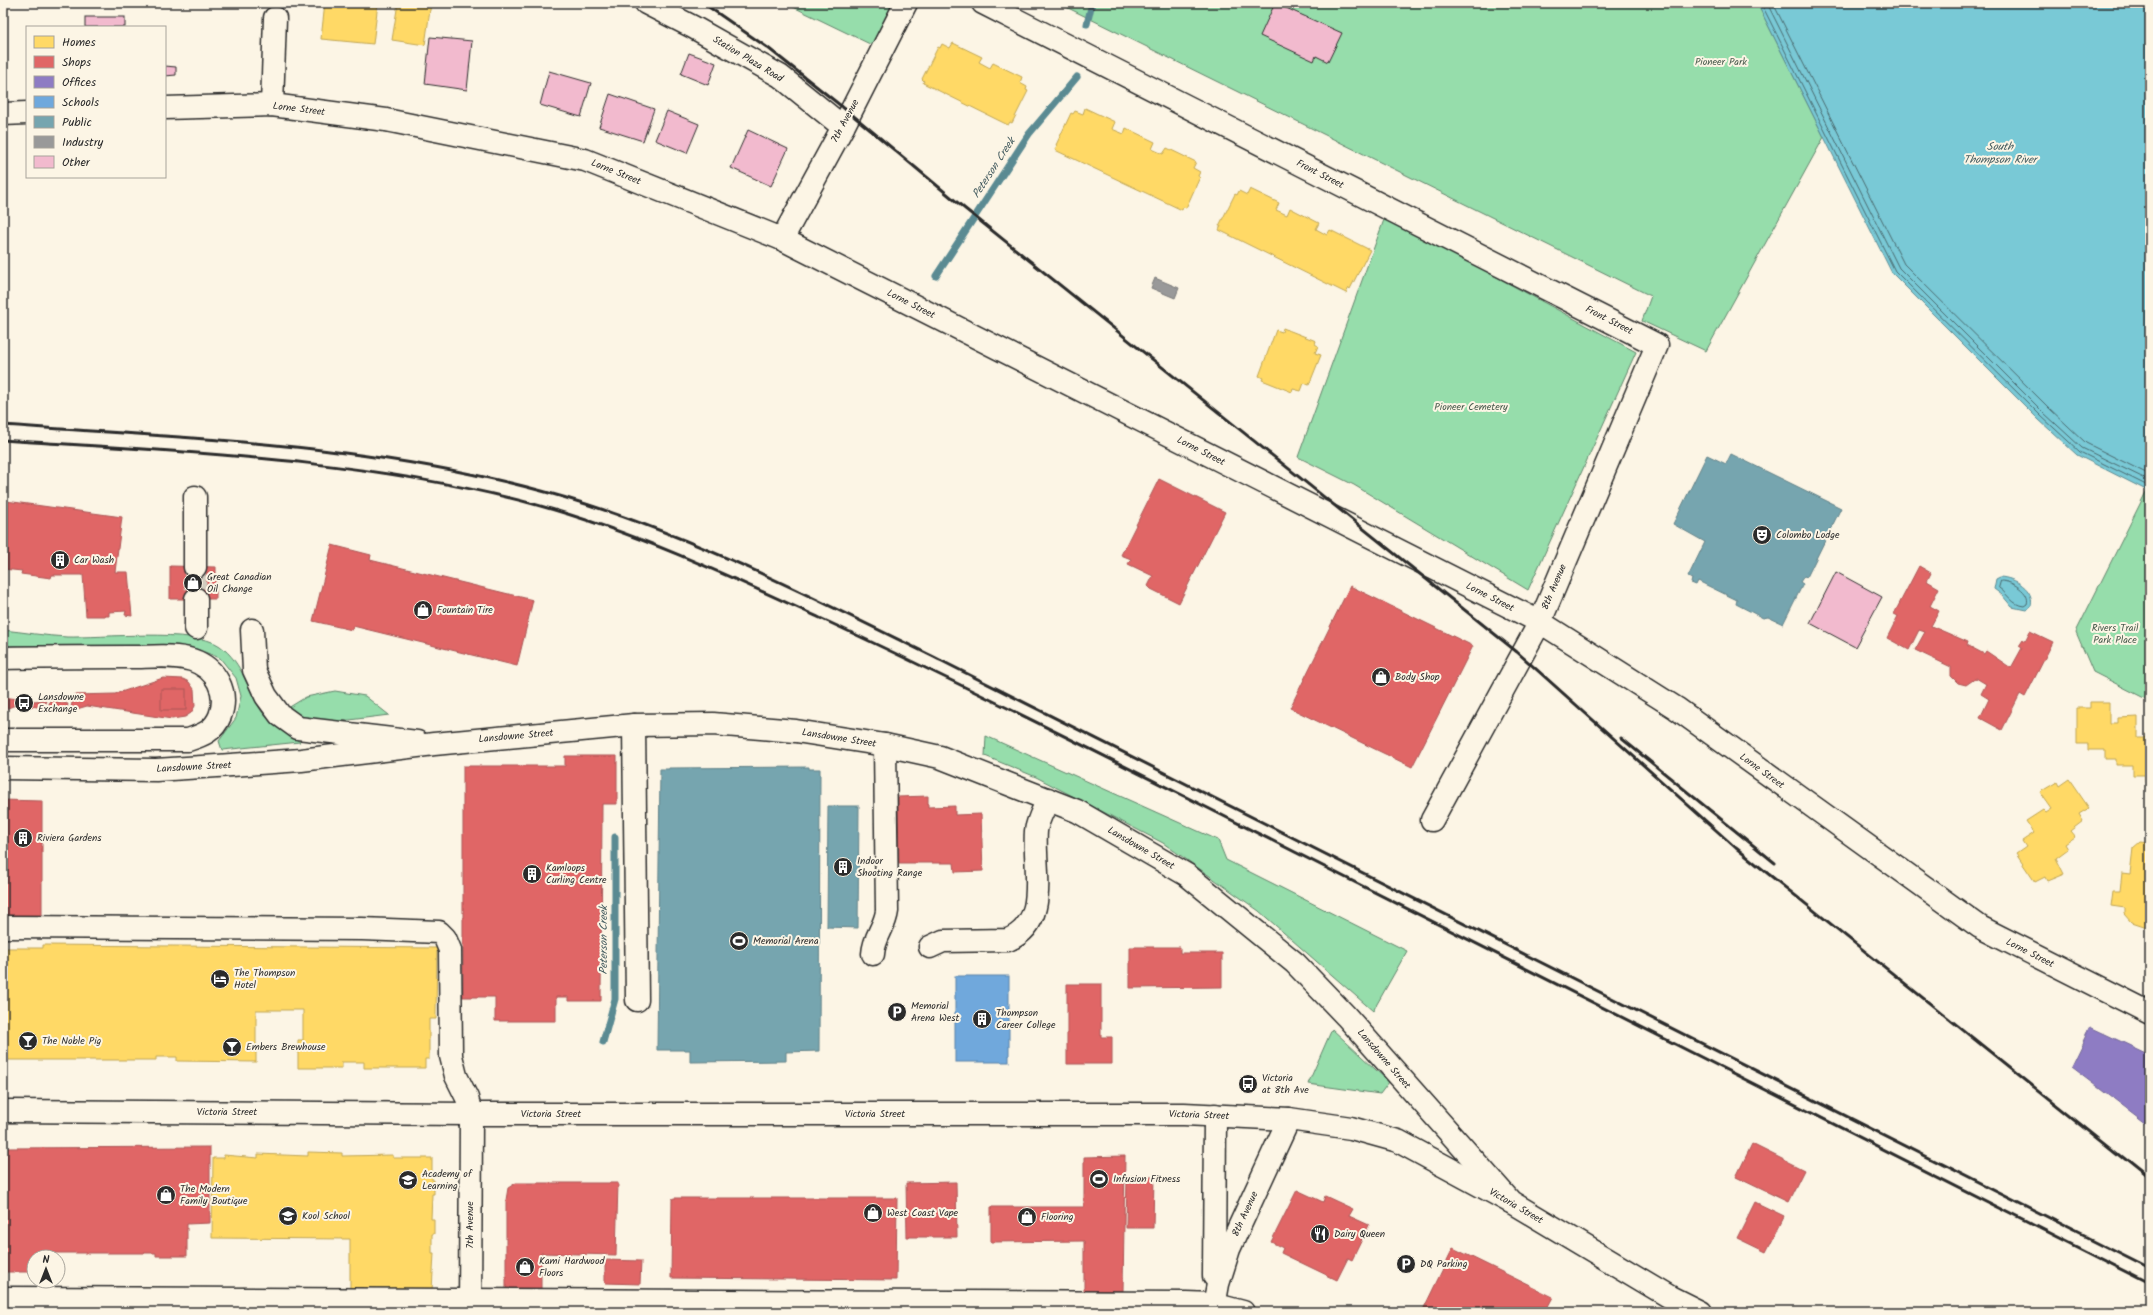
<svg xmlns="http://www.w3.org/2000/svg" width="2153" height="1315" font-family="Kalam,sans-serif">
	<rect width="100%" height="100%" fill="#fcf5e5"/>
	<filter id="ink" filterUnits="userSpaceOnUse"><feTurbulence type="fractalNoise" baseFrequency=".025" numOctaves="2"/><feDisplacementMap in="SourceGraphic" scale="8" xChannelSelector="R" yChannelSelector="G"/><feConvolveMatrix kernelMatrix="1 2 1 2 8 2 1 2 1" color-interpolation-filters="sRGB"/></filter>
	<g filter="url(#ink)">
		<g fill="#96ddab" stroke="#60846b">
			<path d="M785,3H895L874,46Z"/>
			<path d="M1058,3H1757L1824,137L1706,351L1642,321L1651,296Z"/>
			<path d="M1385,217L1636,352L1528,590L1354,485L1298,457Z"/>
			<path d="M2147,490L2150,492V701L2093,672L2076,632Z"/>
			<path d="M3,630C24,632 45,636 67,637C100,638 196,628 220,646C243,663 247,689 262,712C272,725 287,732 300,742L222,750L219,741L236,718L241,696L236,678L220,658L197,649L177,647L3,646Z"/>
			<path d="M335,691L365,696L389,715L325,723L303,719L288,708L306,697Z"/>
			<path d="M986,736L1218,840L1226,860L1407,951L1373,1011L1259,911L1163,843L1036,777L985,756Z"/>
			<path d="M1332,1029L1389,1082L1380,1094L1308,1084Z"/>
		</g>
		<g fill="#79c9d6" stroke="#5a8a92">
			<path d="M1757,3H2150V492L2077,455L2038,419L1892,273Z"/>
			<path d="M2000,577C2015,578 2035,589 2031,606L2026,610L2012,607L2002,595L1994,589L1996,579Z"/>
		</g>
		<g fill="#ffd966" stroke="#bfa554">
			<path d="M325,3H378L373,44L321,39Z"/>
			<path d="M398,3H431L425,45L392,40Z"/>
			<path d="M953,43L982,57L979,62L990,68L993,63L1022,77L1020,83L1027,87L1026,90L1028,91L1012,123L1010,122L1008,125L923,83L924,81L922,79L938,47L940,48L942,44L950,48Z"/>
			<path d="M1085,108L1115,122L1112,129L1124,134L1126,128L1155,142L1152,149L1163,154L1167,148L1196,162L1193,168L1200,172L1198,176L1200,177L1186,208L1183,207L1182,210L1055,150L1057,145H1056L1071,113L1073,114L1075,111L1083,114Z"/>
			<path d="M1250,189L1279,203L1276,210L1287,215L1290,208L1319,223L1316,229L1327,235L1330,230L1370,250L1350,289L1349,288L1346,293L1219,230L1221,226H1219L1235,194L1237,195L1239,191L1247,195Z"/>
			<path d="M1283,328L1316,341L1315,344L1318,346L1315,353L1321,355L1309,385L1304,383L1301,391L1293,389L1292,392L1262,380L1263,378L1259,376L1276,330L1282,332Z"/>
			<path d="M2090,702H2109V723H2118V718L2138,717V738H2147V733H2150V781H2145V775H2133V765H2116V759H2105V750H2088V744H2077V708H2090Z"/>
			<path d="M2069,779L2089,808L2079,814L2083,821L2070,831L2075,837L2065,844L2068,849L2056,858L2064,874L2047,881L2045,877L2035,882L2016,854L2026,847L2022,841L2034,833L2026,821L2043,810L2046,813L2052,809L2040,792L2057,782L2059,786Z"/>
			<path d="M2140,842L2150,843V928L2132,922L2125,914V908L2111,906L2113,891H2120L2122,873L2130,874L2133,848Z"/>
			<path d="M43,945L437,948L436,1019H429V1059H425V1068H364V1062H342V1068H298V1040H303V1010H256V1062L177,1061V1057H156V1060H4L3,1065V948H43Z"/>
			<path d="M308,1152L342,1153V1156L393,1155V1158H432V1180H434V1194H432L431,1219H434V1234H432V1253H434L432,1291H350V1239L212,1238L213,1158H224V1155L258,1158V1154L308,1156Z"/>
		</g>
		<g fill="#e06666" stroke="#aa5454">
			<path d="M1159,479L1225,512L1179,603L1151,589L1148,586L1153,576L1128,564L1131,559L1121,555Z"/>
			<path d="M6,501L122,517L115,572H128L132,616L125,615L126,611L109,612V616H86L83,575H52L51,578L21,574L22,571L3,569V521Z"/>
			<path d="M332,545L371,555L370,560L533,600L517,666L353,626L352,630L313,621Z"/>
			<path d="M170,566L216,567V599H170Z"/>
			<path d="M1919,566L1931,573L1927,581L1939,588L1930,606L1939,611L1931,626L1968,642L1967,645L1984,654L1986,651L2011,668L2022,648L2019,646L2023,640L2025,641L2030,631L2053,642L2025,697L2020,694L2002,730L1980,718L1989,699L1981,694L1986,684L1976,678L1966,685L1958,683L1951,676V667L1915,650L1925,632L1919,630L1909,650L1887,638L1898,616L1894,614Z"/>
			<path d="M1350,586L1473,646L1412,767L1290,708Z"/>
			<path d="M163,678L183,679L189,682L194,689L195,706L191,713L185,717L172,719L87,706L70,711L74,695L115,694Z"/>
			<rect x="161" y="689" width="25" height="21"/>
			<path d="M3,697L33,701L46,700L44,708L18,704L3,710Z"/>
			<path d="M50,700L68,704L66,713L48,709Z"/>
			<path d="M565,756H617V804H602L601,1001H568V997H556V1021H495V997H463V766H565Z"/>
			<path d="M928,796V807L955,806V815L981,814L983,871L955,872L954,863H899L898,797Z"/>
			<path d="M3,800L42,801V917H3Z"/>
			<path d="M1130,947H1180V953H1222V987L1130,988Z"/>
			<path d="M1067,984H1101V1037H1112V1064H1067Z"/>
			<path d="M1752,1144L1804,1170L1788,1202L1736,1177Z"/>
			<path d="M210,1147V1223L187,1224V1256H156V1253H42L43,1257H34V1272H3V1148Z"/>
			<path d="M1125,1156L1123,1291L1084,1292V1241L991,1242V1207H1084V1157Z"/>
			<path d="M1127,1176H1154L1153,1228H1126Z"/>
			<path d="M956,1182L957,1237H907L906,1183Z"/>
			<path d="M516,1183H618L616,1255L541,1253V1290L506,1289V1200L508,1188Z"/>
			<path d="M1297,1190L1323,1202L1325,1196L1353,1209L1349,1216L1369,1225L1352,1260L1348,1258L1337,1280L1281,1253L1283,1248L1271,1242Z"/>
			<path d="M674,1198H897L896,1280L671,1278L672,1199Z"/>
			<path d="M1755,1202L1784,1216L1766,1252L1737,1238Z"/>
			<path d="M1453,1248L1553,1297L1545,1312H1422Z"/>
			<path d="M605,1260L641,1261L640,1284L605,1283Z"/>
			<path d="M2076,1306L2087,1312H2073Z"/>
		</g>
		<path fill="#8e7cc3" stroke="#706495" d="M2090,1027L2150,1055V1126L2071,1066Z"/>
		<rect fill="#6fa8dc" stroke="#5b82a7" x="955" y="976" width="54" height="86"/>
		<g fill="#76a5af" stroke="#608087">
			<path d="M1731,454L1841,508L1807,577L1804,576L1800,582L1803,584L1783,624L1768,617L1763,618L1736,604L1737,600L1698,581L1696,585L1691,583L1692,579L1688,577L1705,542L1673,524L1707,455L1726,464Z"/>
			<path d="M809,767V769H820L819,1051L786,1052V1061L690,1062V1050H657L660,769H669V768Z"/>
			<path d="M828,806H859L858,928L827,927Z"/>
		</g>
		<path fill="#999" stroke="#787878" d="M1155,278L1179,288L1175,298L1151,288Z"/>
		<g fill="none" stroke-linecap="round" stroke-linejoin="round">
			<g stroke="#4a6a6f" stroke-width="1">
				<path d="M1761,3L1895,271L2041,416L2080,452L2150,487"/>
				<path d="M1767,3L1899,268L2044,413L2082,448L2150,481"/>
				<path d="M1773,3L1904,264L2049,408L2086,443L2150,475"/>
				<path d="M2001,581C2012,581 2031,592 2027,604L2024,606C2012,605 2008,594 1999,588Z"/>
			</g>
			<g stroke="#5a8a92" stroke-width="7">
				<path d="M1087,24L1092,3"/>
				<path d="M936,276L1029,134L1077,77"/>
				<path d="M603,1042L615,999V837"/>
			</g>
		</g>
		<g fill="#f2bace" stroke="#2b2b2b">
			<path d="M1275,3L1342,33L1328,62L1316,56L1314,61L1260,36Z"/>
			<rect x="85" y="17" width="40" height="10"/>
			<path d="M430,37L472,41L467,90L425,84Z"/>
			<path d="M689,53L716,63L708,85L681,74Z"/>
			<path d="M165,66L176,67V75L165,76Z"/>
			<path d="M549,71L591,83L581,117L540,105Z"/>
			<path d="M610,94L654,109L643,141L599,127Z"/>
			<path d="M667,111L699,124L687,153L655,140Z"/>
			<path d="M748,130L788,149L771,186L731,168Z"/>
			<path d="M1836,572L1882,597L1855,647L1810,623Z"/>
		</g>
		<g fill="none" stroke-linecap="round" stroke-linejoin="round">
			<path stroke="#d2cdc0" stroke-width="22" stroke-dasharray="22 11" stroke-linecap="butt" d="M195,567L196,599"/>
			<defs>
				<g id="minor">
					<path d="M646,3L693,27L780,76L843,127"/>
					<path d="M983,3L1657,345L1540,622L1432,820"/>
					<path d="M272,105L275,18"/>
					<path d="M165,108L272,105L386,120L585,160L782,239L1540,622L1676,708L1980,927L2150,1013"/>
					<path d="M3,114L27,113"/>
					<path d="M782,239L843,127L906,3"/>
					<path d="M195,497V567"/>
					<path d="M196,599V628"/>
					<path d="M252,630L254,670L266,696L280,715L298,728L417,742"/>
					<path d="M3,658C46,657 89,657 131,657C150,657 174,654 192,660C216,668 229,692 220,716C214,731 203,735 188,740H3"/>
					<path d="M634,725L637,1000"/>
					<path d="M3,927L362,929L439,932L445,938L450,950L451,1056L456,1076L467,1098L471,1114L470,1312"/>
					<path d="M930,947L943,941L1008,940C1051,922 1033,868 1036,831C1037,821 1044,809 1048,799"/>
					<path d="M873,954C874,936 885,928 887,911L885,745"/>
					<path d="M3,1111L471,1114H1184L1289,1119L1351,1128L1398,1141L1509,1201"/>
					<path d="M1214,1276L1215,1115"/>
					<path d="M3,1298L1186,1303L1213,1304L1243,1312"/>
					<path d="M1213,1312L1218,1284L1229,1249L1289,1119"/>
				</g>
				<path id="major" d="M3,768L156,770L217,766L301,760L434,744L634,725L713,724L796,731L885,745L940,757L1077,811L1187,875L1295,963L1346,1016L1511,1202L1670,1297L1700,1312"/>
			</defs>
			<use href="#minor" stroke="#2b2b2b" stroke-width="25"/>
			<use href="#major" stroke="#2b2b2b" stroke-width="25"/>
			<use href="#minor" stroke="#fcf5e5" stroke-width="22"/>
			<use href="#major" stroke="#fcf5e5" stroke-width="22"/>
			<g stroke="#2b2b2b" stroke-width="3">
				<path d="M703,3L768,48L850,113L964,208L1517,652L1736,848L2150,1180"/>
				<path d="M3,425C198,439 398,444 586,504C710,544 826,604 942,661L2150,1269"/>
				<path d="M3,440C181,452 364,458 537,505C635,532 727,575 820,618C944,675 1066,737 1188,798C1508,960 1829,1122 2150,1284"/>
				<path d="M1621,738L1775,863"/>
			</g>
		</g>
	</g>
	<defs>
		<symbol id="theatre-disc" viewBox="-11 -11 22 22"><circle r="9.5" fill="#2b2b2b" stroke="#fcf5e5"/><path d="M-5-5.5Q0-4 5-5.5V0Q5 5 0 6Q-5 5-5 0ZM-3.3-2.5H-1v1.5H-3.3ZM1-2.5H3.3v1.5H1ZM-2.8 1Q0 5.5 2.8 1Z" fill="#fff"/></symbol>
		<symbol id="building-disc" viewBox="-11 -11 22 22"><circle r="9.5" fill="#2b2b2b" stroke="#fcf5e5"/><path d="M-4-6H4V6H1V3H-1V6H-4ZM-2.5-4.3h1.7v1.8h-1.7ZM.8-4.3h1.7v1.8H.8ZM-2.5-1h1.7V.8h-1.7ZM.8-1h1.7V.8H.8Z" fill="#fff"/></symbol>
		<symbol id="shop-disc" viewBox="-11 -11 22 22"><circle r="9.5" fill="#2b2b2b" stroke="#fcf5e5"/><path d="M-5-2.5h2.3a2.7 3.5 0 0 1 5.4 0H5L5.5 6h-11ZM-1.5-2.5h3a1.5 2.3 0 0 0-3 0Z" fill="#fff"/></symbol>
		<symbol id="bus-disc" viewBox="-11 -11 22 22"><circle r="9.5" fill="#2b2b2b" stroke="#fcf5e5"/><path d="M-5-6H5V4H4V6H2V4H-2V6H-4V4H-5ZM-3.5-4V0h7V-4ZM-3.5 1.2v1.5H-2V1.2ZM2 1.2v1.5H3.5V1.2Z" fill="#fff"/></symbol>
		<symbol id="stadium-disc" viewBox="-11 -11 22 22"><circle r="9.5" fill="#2b2b2b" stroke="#fcf5e5"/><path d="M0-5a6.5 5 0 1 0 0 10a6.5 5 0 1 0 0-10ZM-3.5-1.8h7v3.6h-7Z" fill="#fff"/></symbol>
		<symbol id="hotel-disc" viewBox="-11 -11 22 22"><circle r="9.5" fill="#2b2b2b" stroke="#fcf5e5"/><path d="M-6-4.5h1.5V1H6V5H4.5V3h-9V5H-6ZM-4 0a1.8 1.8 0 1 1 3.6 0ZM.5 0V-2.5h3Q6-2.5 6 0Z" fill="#fff"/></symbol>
		<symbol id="parking-disc" viewBox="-11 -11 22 22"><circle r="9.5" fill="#2b2b2b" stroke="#fcf5e5"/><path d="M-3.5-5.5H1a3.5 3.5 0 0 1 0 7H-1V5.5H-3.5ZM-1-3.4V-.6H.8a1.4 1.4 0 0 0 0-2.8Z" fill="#fff"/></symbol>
		<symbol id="bar-disc" viewBox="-11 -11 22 22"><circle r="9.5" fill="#2b2b2b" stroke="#fcf5e5"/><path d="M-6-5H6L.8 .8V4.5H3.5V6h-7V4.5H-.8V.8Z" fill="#fff"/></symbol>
		<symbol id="university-disc" viewBox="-11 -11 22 22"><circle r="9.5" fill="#2b2b2b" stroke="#fcf5e5"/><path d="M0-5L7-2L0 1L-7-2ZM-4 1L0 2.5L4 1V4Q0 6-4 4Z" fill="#fff"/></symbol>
		<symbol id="school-disc" viewBox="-11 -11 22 22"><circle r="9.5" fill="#2b2b2b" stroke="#fcf5e5"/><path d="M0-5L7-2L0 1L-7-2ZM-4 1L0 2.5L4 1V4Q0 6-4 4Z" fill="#fff"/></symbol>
		<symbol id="restaurant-disc" viewBox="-11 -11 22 22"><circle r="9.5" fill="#2b2b2b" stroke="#fcf5e5"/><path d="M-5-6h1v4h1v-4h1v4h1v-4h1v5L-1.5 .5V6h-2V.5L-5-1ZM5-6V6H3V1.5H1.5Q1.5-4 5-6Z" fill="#fff"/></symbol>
	</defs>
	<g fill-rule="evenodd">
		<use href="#theatre-disc" x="1751" y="524" width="22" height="22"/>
		<use href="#building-disc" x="49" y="549" width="22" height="22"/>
		<use href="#shop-disc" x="182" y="572" width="22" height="22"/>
		<use href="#shop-disc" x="412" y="599" width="22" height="22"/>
		<use href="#shop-disc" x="1370" y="666" width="22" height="22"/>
		<use href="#bus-disc" x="13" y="692" width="22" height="22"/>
		<use href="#building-disc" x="12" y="827" width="22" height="22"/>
		<use href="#building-disc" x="832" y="856" width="22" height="22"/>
		<use href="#building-disc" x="521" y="863" width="22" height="22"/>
		<use href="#stadium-disc" x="728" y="930" width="22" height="22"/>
		<use href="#hotel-disc" x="209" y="968" width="22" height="22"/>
		<use href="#parking-disc" x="886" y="1001" width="22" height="22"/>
		<use href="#building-disc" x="971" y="1008" width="22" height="22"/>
		<use href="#bar-disc" x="17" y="1030" width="22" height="22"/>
		<use href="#bar-disc" x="221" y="1036" width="22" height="22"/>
		<use href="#bus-disc" x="1237" y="1073" width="22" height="22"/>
		<use href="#stadium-disc" x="1088" y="1168" width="22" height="22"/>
		<use href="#university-disc" x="397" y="1169" width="22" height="22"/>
		<use href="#shop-disc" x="155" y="1184" width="22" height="22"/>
		<use href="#shop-disc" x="862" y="1202" width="22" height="22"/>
		<use href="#school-disc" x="277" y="1205" width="22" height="22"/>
		<use href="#shop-disc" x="1016" y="1206" width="22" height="22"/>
		<use href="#restaurant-disc" x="1309" y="1223" width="22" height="22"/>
		<use href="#parking-disc" x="1395" y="1253" width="22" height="22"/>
		<use href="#shop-disc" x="514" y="1256" width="22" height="22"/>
	</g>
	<g text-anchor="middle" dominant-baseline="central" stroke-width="4" stroke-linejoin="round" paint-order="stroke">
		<g font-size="10" fill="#2b2b2b" stroke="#fcf5e5">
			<text transform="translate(748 59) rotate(31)">Station Plaza Road</text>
			<text transform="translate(299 109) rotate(7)">Lorne Street</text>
			<text transform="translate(845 121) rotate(-62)">7th Avenue</text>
			<text transform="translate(616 172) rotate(22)">Lorne Street</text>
			<text transform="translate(1320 174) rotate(27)">Front Street</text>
			<text transform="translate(911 304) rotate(27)">Lorne Street</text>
			<text transform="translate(1609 320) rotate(27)">Front Street</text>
			<text transform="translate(1201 451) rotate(27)">Lorne Street</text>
			<text transform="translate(1554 587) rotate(-67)">8th Avenue</text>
			<text transform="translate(1490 597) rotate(27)">Lorne Street</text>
			<text transform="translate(516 736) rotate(-5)">Lansdowne Street</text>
			<text transform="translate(839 738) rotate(9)">Lansdowne Street</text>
			<text transform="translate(194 767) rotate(-3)">Lansdowne Street</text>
			<text transform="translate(1762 771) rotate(36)">Lorne Street</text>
			<text transform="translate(1141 848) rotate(30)">Lansdowne Street</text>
			<text transform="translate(2030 953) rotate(27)">Lorne Street</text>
			<text transform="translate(1384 1059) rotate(49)">Lansdowne Street</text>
			<text x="227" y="1112">Victoria Street</text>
			<text x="551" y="1114">Victoria Street</text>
			<text x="875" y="1114">Victoria Street</text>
			<text transform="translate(1199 1115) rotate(2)">Victoria Street</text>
			<text transform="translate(1516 1206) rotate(30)">Victoria Street</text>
			<text transform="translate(1245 1214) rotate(-65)">8th Avenue</text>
			<text transform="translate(470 1225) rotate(-90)">7th Avenue</text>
		</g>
		<g font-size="10" fill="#46584b" stroke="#fcf5e5">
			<text x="1721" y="62">Pioneer Park</text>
			<text x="1471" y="407">Pioneer Cemetery</text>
			<text x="2115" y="628">Rivers Trail<tspan x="2115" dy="12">Park Place</tspan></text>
		</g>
		<g font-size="10" fill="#2b2b2b" stroke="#fcf5e5" text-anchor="start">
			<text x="1776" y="535">Colombo Lodge</text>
			<text x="74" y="560">Car Wash</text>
			<text x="207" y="577">Great Canadian<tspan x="207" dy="12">Oil Change</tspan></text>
			<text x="437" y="610">Fountain Tire</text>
			<text x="1395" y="677">Body Shop</text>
			<text x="38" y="697">Lansdowne<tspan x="38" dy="12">Exchange</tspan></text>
			<text x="37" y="838">Riviera Gardens</text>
			<text x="857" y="861">Indoor<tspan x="857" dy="12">Shooting Range</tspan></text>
			<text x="546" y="868">Kamloops<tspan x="546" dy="12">Curling Centre</tspan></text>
			<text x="753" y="941">Memorial Arena</text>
			<text x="234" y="973">The Thompson<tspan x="234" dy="12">Hotel</tspan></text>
			<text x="911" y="1006">Memorial<tspan x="911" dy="12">Arena West</tspan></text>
			<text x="996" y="1013">Thompson<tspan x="996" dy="12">Career College</tspan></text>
			<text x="42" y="1041">The Noble Pig</text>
			<text x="246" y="1047">Embers Brewhouse</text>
			<text x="1262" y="1078">Victoria<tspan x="1262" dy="12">at 8th Ave</tspan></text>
			<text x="422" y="1174">Academy of<tspan x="422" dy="12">Learning</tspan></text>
			<text x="1113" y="1179">Infusion Fitness</text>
			<text x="180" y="1189">The Modern<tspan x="180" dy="12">Family Boutique</tspan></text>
			<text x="887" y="1213">West Coast Vape</text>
			<text x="302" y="1216">Kool School</text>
			<text x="1041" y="1217">Flooring</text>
			<text x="1334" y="1234">Dairy Queen</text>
			<text x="539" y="1261">Kami Hardwood<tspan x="539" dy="12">Floors</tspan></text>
			<text x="1420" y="1264">DQ Parking</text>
		</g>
		<g font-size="11" font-style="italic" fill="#425a5e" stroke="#fcf5e5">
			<text x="2000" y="147">South<tspan x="2000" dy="13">Thompson River</tspan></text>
			<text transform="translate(994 168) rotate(-57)">Peterson Creek</text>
			<text transform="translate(604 940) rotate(-90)">Peterson Creek</text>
		</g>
	</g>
	<rect width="2153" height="1315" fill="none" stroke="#fcf5e5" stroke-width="16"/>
	<rect x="8" y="8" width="2137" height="1299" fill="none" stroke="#2b2b2b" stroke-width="1.5" filter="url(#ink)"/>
	<rect x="26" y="26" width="140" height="152" fill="#fcf5e5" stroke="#a8a49b"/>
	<rect x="34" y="36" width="20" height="12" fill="#ffd966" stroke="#a8a49b"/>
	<text x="62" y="46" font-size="12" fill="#2b2b2b">Homes</text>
	<rect x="34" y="56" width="20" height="12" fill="#e06666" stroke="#a8a49b"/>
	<text x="62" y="66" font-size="12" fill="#2b2b2b">Shops</text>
	<rect x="34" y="76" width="20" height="12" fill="#8e7cc3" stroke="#a8a49b"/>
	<text x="62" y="86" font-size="12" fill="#2b2b2b">Offices</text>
	<rect x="34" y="96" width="20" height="12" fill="#6fa8dc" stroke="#a8a49b"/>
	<text x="62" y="106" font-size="12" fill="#2b2b2b">Schools</text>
	<rect x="34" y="116" width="20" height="12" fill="#76a5af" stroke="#a8a49b"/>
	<text x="62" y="126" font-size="12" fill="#2b2b2b">Public</text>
	<rect x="34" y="136" width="20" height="12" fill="#999999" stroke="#a8a49b"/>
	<text x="62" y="146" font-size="12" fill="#2b2b2b">Industry</text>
	<rect x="34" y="156" width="20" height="12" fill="#f2bace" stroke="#a8a49b"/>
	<text x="62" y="166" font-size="12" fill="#2b2b2b">Other</text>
	<g transform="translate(46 1269)"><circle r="19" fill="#fcf5e5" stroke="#a8a49b"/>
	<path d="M0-3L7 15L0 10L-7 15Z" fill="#2b2b2b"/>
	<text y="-6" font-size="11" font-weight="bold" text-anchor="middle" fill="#2b2b2b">N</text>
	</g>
</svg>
